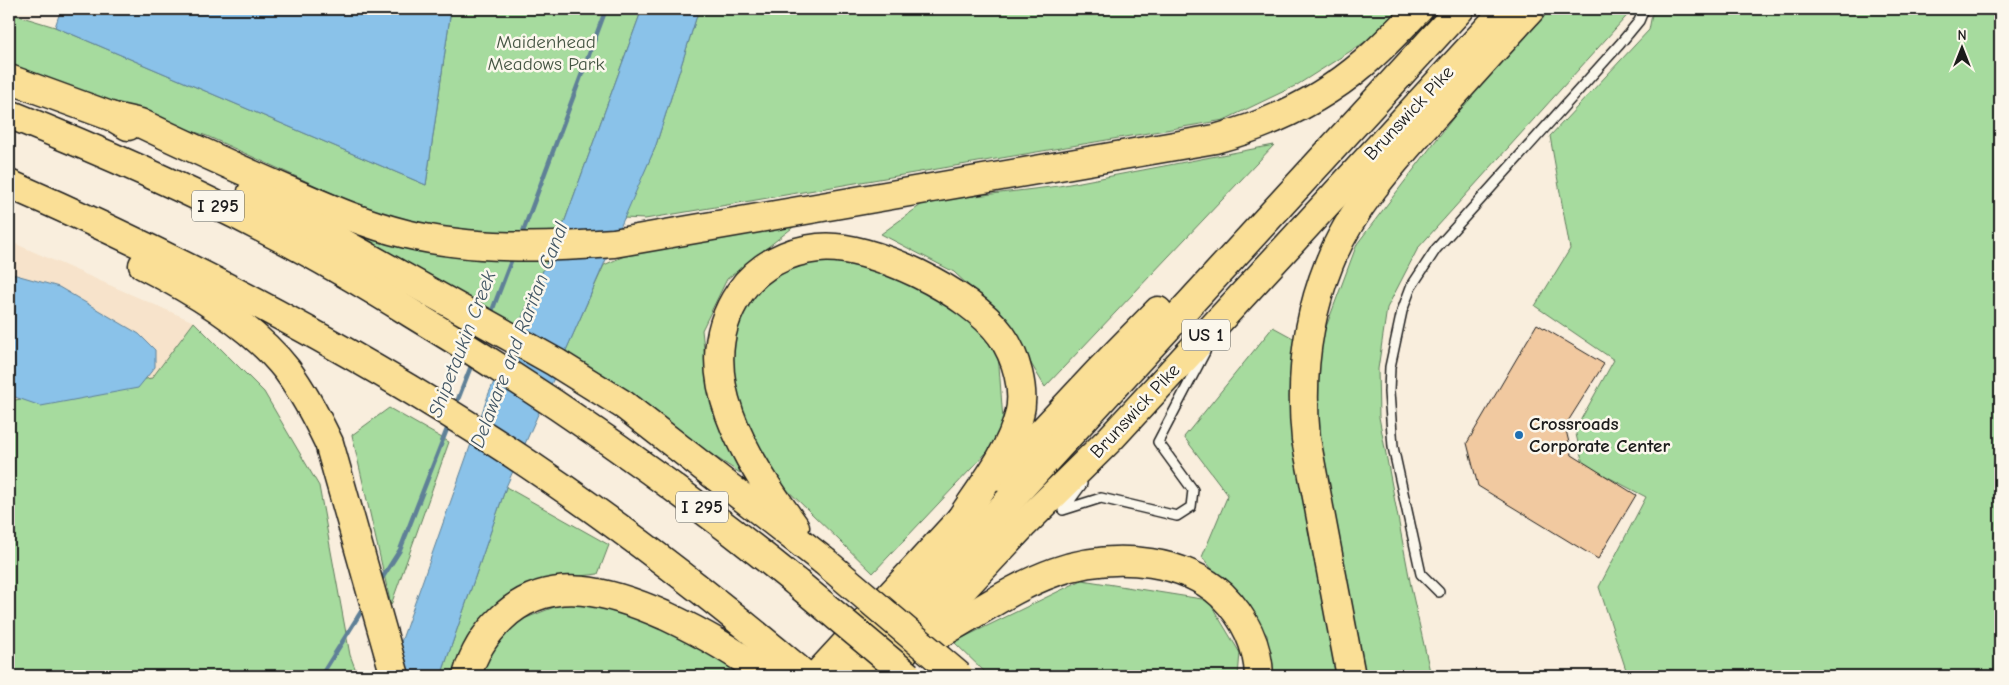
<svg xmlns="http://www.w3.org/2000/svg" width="2009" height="685" font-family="'Comic Neue',sans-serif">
	<rect width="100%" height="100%" fill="#f9eedd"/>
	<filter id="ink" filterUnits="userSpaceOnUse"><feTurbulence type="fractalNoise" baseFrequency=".02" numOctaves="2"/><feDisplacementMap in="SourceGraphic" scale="10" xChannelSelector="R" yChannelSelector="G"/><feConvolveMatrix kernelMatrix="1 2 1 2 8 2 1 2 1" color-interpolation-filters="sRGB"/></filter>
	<g filter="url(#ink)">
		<path fill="#f7e3cb" d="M9,241L194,322L152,378L9,401Z"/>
		<g fill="#a6db9e" stroke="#617c5d">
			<path d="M451,9H642L564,223L517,329L359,234L367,209L207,136L9,70V13L55,27L426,185Z"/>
			<path d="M699,9H1401L1376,35L1297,85L1224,120L645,219L623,218L655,148Z"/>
			<path d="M1545,9H1633L1418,248L1387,308L1378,369L1379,417L1412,592L1431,676H1272L1267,635L1202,557L1228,495L1184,437L1273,327L1317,351L1357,244L1469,97Z"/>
			<path d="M1653,9H1683L1701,14L1702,9H2000V676H1628L1599,587L1646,497L1583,464L1575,430L1614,360L1535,306L1570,249L1550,136L1649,30Z"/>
			<path d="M1274,145L1045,387L1005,320L954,272L881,234L925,202L1059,186Z"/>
			<path d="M796,225L727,279L702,330L709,395L740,473L563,357L604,265L631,253Z"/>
			<path d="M820,253L864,262L954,305L998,352L1004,434L873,573L778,481L732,399L735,326L769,273Z"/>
			<path d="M194,322L264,392L319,486L350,655L358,676H9V401L152,378Z"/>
			<path d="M389,408L449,442L391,605L352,435Z"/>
			<path d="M506,487L609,545L598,574L547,580L502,600L470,636L458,676H441Z"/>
			<path d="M1082,580L1208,600L1240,653L1238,676H989L954,642Z"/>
			<path d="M572,600L634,608L699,644L741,676H478V670L516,622Z"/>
		</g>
		<g fill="#8ac2e9" stroke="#5e8097">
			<path d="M61,9H451L426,185L55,27Z"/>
			<path d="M642,9H699L655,148L506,487L441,676H389L489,393L564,223Z"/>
			<path d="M9,273L59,287L139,334L155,350V367L138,388L41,406L9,395Z"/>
		</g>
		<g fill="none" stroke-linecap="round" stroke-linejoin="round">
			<g stroke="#5e8097" stroke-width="4.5">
				<path d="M521,237L606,9"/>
				<path d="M490,316L513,256"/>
				<path d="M455,407L473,361"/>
				<path d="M379,583L400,550L449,424"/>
				<path d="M321,676L364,607"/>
			</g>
		</g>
		<path fill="#f1c9a0" stroke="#1c1c1c" d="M1537,324L1604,364L1565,426L1572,455L1636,495L1598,559L1478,486L1467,443Z"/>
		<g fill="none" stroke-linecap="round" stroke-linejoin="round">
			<defs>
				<g id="lane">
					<path d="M1082,484L1063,510L1101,498L1177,516L1191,507L1193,490L1158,442L1205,352"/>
					<path d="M1439,592L1421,574L1393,447L1389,392L1390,367L1402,311L1411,287L1436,249L1620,44L1639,21L1644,9"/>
				</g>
				<g id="highway">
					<path d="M9,79L113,117L128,126"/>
					<path d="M9,114C96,149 182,186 266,230C317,256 366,285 414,315C549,396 675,484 797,583"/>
					<path d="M113,117L140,123C188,146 236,168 285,189C324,206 364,224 406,234C473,250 545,248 614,243L1215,139C1271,124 1320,101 1364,63C1384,46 1401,27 1419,9"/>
					<path d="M9,184C181,259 347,346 504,448C610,517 710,595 806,676"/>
					<path d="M252,192L555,362L624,405L824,561"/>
					<path d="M143,265C192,290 253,326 287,370C304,393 317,418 329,443L395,676"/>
					<path d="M1000,477L1099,371L1158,311"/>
					<path d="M795,527C748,462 686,370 740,292C758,266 787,251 818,248C870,242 971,293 1001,335C1016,356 1026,390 1019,416C1009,455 979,490 958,523"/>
					<path d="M923,643C1002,602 1053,549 1151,563C1177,567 1202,577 1222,595C1244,617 1258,645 1259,676"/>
					<path d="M467,676C473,654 485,634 502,618C550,572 612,592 666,616C702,633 736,652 767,676"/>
					<path d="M816,676L969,510"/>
					<path d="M848,676L1460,9"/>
					<path d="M881,676L1024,524L1111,438L1506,9"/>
					<path d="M1351,676L1306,439C1300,380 1307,319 1329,264C1352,206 1396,159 1437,113C1468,78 1499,44 1531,9"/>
				</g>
			</defs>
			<use href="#lane" stroke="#1c1c1c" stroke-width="12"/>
			<use href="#highway" stroke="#1c1c1c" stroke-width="31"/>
			<use href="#lane" stroke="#fbf7ec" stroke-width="9"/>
			<use href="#highway" stroke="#fadf96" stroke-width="28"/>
			<defs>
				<g id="highway-bridge">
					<path d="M824,561L959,676"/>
					<path d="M797,583L908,676"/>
				</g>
			</defs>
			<use href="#highway-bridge" stroke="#1c1c1c" stroke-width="31" stroke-linecap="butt"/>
			<use href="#highway-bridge" stroke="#fadf96" stroke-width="28"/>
		</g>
	</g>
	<circle fill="#1f6fb2" stroke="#fbf7ec" stroke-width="2" cx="1519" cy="435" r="5"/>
	<g text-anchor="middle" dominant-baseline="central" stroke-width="5" stroke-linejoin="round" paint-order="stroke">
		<g fill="#fbf7ec" stroke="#5f5e5a" stroke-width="1">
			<rect x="192" y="190.5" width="52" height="31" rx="4"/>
			<rect x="1182" y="319.5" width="48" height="31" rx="4"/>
			<rect x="676" y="491.5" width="52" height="31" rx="4"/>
		</g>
		<g font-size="18" font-weight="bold" fill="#1c1c1c">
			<text x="218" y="206">I 295</text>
			<text x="1206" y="335">US 1</text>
			<text x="702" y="507">I 295</text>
		</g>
		<g font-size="19" fill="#455543" stroke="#fbf7ec">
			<text x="546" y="42">Maidenhead<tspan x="546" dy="22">Meadows Park</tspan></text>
		</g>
		<g font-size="19" fill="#1c1c1c" stroke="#fbf7ec">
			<text transform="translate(1409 113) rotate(-47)">Brunswick Pike</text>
			<text transform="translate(1135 411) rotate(-47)">Brunswick Pike</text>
		</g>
		<g font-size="19" font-weight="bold" fill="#1c1c1c" stroke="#fbf7ec" text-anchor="start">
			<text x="1529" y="424">Crossroads<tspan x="1529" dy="22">Corporate Center</tspan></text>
		</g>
		<g font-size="20" font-style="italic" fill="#425664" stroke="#fbf7ec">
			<text transform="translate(519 335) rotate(-69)">Delaware and Raritan Canal</text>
			<text transform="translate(462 344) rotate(-69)">Shipetaukin Creek</text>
		</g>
	</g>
	<rect width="2009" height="685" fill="none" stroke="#fbf7ec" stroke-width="30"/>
	<rect x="15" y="15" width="1979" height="655" fill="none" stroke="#1c1c1c" stroke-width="2" filter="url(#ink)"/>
	<g transform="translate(1962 48)" stroke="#fbf7ec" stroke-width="4" paint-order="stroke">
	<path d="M0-4L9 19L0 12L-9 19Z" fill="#1c1c1c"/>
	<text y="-8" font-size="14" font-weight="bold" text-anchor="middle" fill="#1c1c1c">N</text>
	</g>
</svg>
